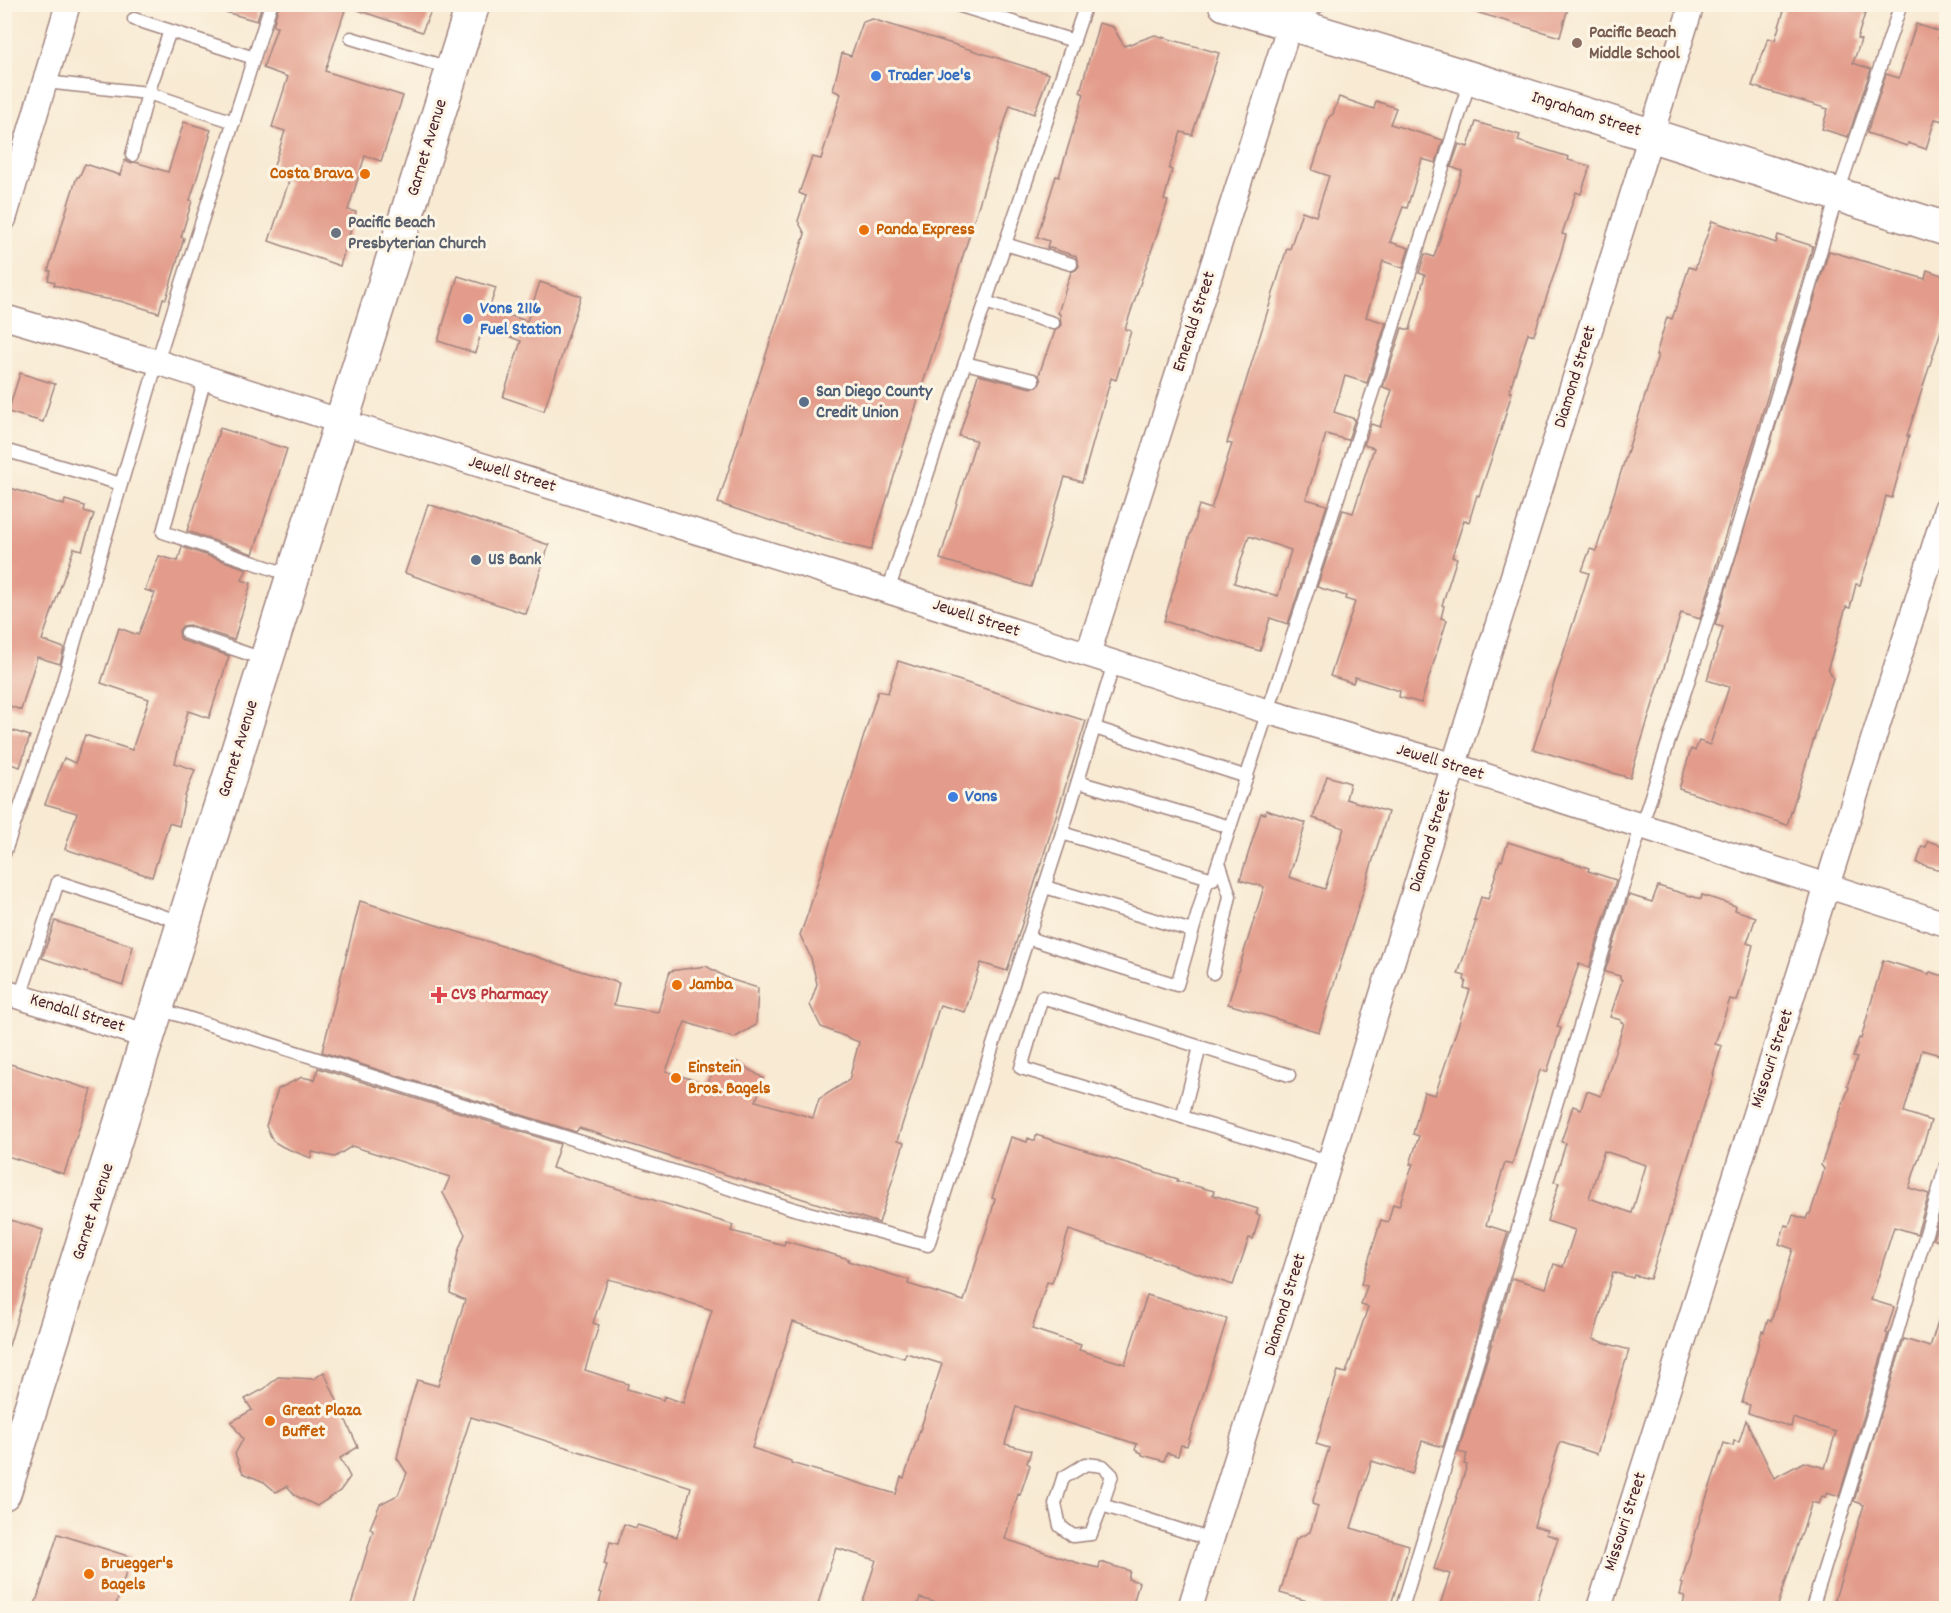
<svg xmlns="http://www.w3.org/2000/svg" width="1951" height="1613" font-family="Dekko,sans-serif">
	<rect width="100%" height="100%" fill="#fcf5e5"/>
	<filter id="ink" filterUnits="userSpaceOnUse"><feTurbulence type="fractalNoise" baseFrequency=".0167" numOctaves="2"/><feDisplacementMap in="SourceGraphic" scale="12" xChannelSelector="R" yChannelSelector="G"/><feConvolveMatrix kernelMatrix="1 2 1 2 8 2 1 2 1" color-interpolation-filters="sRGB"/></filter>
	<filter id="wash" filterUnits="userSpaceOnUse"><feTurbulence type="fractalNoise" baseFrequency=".008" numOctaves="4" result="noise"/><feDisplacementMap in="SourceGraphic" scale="24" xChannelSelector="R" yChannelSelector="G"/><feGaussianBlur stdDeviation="1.35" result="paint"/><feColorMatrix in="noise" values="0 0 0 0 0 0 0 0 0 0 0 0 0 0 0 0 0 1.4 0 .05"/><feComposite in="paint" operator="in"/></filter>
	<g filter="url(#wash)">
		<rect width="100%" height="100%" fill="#f8ead3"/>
		<g id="blocks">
			<g fill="#e39c8b" fill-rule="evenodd">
				<path d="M219,4H262L257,21L218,10Z"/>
				<path d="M279,4H347L325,71L403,96L381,161L365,156L348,210L356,212L340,266L269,241L289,181L271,175L285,131L272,127L288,77L263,68L277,27L273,26Z"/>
				<path d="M353,4H434L422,32L352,8Z"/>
				<path d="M1470,4H1569L1560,37L1469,10Z"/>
				<path d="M1786,4H1868L1857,39L1861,40L1853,63L1871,69L1848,137L1822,129L1828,109L1752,86L1768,38L1775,40Z"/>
				<path d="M872,19L1049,74L1034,114L1010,105L871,550L825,539L718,503L805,234L798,221L806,196L799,193L812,157L821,159L841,94L833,90L842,53L851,56L863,22Z"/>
				<path d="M1099,23L1113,27L1124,46L1155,35L1219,53L1192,135L1181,132L1169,169L1172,170L1164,200L1168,201L1125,329L1131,331L1116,380L1111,378L1082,482L1065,477L1031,587L940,559L976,440L959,436L978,375L1031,388L1039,385L1041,381L1039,375L1046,354H1047L1055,331L1061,325L1060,314L1058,313L1071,272L1076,270L1079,266L1076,256L1047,247L1049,241L1037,237L1056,176L1059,177L1084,94L1080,92Z"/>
				<path d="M1916,24L1940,32L1938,38L1947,41V122L1935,119L1926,149L1908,143L1907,146L1867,133L1886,74L1899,78Z"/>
				<path d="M1339,97L1374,109L1376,101L1396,108L1390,124L1443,140L1436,163L1422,159L1407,208L1403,207L1390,242L1409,248L1403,268L1383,261L1366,317L1386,323L1367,383L1345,376L1334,412L1355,419L1348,440L1326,434L1306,499L1327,505L1288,624L1270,618L1260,651L1164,621L1199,505L1211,509L1232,444L1227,443L1287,248L1290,249L1302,211L1316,216L1329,176L1312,170L1329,117L1333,114ZM1249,536L1291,550L1278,596L1234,583Z"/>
				<path d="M184,122L211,130L209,135L210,136L190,200L192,201L181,237L184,238L166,299L163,298L159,313L120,301L94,297L54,285L55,282L48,280L51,271H48L71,195L77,177H79L85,164L120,175L125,160L129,163L135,162L168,172Z"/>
				<path d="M1476,122L1520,135L1518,141L1569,157L1568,160L1590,166L1581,194L1576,192L1562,234L1566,235L1560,256L1534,335L1528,333L1509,392H1512L1501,430L1479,496L1477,495L1469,522L1464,520L1452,557L1457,558L1442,605L1444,606L1441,618L1447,620L1421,703L1399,697L1400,691L1355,677L1353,683L1330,676L1355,602L1345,599L1346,596L1317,587L1343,510L1353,513L1374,448L1364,445L1371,424L1380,427L1392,390L1383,387L1402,328L1410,330L1425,275L1419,273L1425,254L1434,257L1446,220L1462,171L1451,167L1459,144L1468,147Z"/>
				<path d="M1712,221L1776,243L1778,235L1813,246L1700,619L1681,613L1630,778L1533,749L1589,573L1582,571L1590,549L1596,551L1658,355H1656L1667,317L1672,319L1689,267L1695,269Z"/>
				<path d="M1829,251L1925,279L1927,270L1947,277V312L1907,436H1909L1892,498L1886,496L1877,533L1860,585L1856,584L1850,608L1846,607L1828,668L1833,678L1787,825L1679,789L1691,749L1695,751L1699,741L1710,745L1729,687L1707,680L1723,627L1715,625Z"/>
				<path d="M458,276L496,288L489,309L527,321L540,282L581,296L544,411L503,397L521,341L483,327L475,353L438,341Z"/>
				<path d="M20,373L55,384L43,422L8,412Z"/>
				<path d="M220,428L287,449L253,554L187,531Z"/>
				<path d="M4,486L64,505L65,500L85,506L84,511L94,514L82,550L74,548L42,640L64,648L60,664L37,657L21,710L4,704Z"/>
				<path d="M428,504L549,545L526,614L405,573Z"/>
				<path d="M182,547L247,569L242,580L251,583L234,640L189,625L182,626L179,631L180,638L184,641L229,656L209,718L188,711L175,763L195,770L185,796L179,826L169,823L152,877L65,849L77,813L45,804L64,758L75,763L85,735L132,750L149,699L101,683L119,628L138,635L155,593L145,590L159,556L178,561Z"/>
				<path d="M898,661L1086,721L1007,971L981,963L965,1012L940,1005L897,1141L904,1143L879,1223L579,1128L576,1132L322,1052L360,901L619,983L614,1005L658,1012L670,971L706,966L729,979L758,988L756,1025L734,1038L685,1022L666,1071L706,1084L712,1074L736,1061L763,1078L756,1101L813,1118L819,1099L849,1080L859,1042L821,1027L810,1005L817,984L811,958L800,935L808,913L878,691L888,693Z"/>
				<path d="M4,728L30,736L20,767L4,762Z"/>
				<path d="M1327,776L1350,783L1346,799L1388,812L1319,1032L1228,1004L1264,887L1240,880L1261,813L1265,814L1266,810L1306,823L1289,877L1325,889L1344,828L1313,818Z"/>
				<path d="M1928,841L1947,847V872L1917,863L1922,846L1926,847Z"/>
				<path d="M1508,842L1589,868L1588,871L1616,880L1589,968L1579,964L1557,1027L1561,1028L1547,1072L1540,1070L1512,1165L1505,1163L1486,1225L1508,1232L1443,1447L1422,1441L1412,1474L1372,1461L1351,1528L1409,1545L1390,1608H1320L1321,1605L1280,1593L1296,1539L1310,1532L1318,1506L1312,1504L1329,1448L1316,1444L1338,1371L1346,1373L1368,1307L1361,1305L1367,1286L1361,1284L1381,1220L1388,1222L1393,1204L1399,1206L1413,1164H1410L1419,1136L1413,1134L1424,1092L1435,1095L1470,990L1464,988L1466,981L1464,980L1465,976L1458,974L1476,921L1474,920L1481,897L1488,899L1500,860L1502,861Z"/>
				<path d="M1658,886L1701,899L1702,895L1736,906L1735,910L1756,917L1747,943L1753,945L1747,967L1737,1001L1730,999L1715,1044L1722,1046L1713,1074H1714L1650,1279L1634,1275L1633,1278L1613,1272L1593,1339L1629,1350L1597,1454L1560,1442L1534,1526L1548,1530L1546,1534L1558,1538L1535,1608H1439L1450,1574L1434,1569L1467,1465L1464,1464L1467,1454L1458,1452L1512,1278L1546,1288L1554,1264L1563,1267L1575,1230L1547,1221L1559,1183L1554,1182L1566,1143L1561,1142L1573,1106L1581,1109L1587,1091L1601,1096L1624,1023L1621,1022V1020L1610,1017L1622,980L1620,979V976L1605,972L1629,895L1652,902ZM1604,1151L1646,1165L1632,1213L1589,1198Z"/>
				<path d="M55,921L133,946L123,985L42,958Z"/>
				<path d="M1883,960L1929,974L1930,972L1947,977V1057L1922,1050L1904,1112L1931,1121L1909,1188L1929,1194L1917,1234L1894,1227L1871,1300L1894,1307L1886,1333L1888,1334L1867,1406L1839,1496L1827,1492L1825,1497L1822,1496L1819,1504L1812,1502L1777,1608H1687L1688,1606L1683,1604L1685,1596L1680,1595L1683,1584L1681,1583L1700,1518L1724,1443L1733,1446L1734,1441L1739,1442L1746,1420L1774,1478L1804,1462L1825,1468L1836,1432L1793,1418L1791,1427L1748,1413L1750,1405L1742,1403L1762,1331L1764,1332L1768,1320L1771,1321L1793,1249L1779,1244L1785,1225L1789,1226L1793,1215L1806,1219L1808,1214H1810L1822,1178L1824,1169L1821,1165L1849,1087L1847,1086L1857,1058L1853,1057L1859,1038L1861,1039Z"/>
				<path d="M4,1062L92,1090L64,1174L4,1155Z"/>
				<path d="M318,1068L560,1144L552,1168L733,1225L731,1231L784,1245L785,1241L849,1259L848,1261L909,1280L908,1284L964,1301L990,1218L995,1199L992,1198L1011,1137L1027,1142L1028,1138L1035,1141L1036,1135L1178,1179L1177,1181L1214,1191L1213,1195L1258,1209L1256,1214L1260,1215L1253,1239L1249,1238L1233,1285L1069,1230L1052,1283L1047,1282L1032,1329L1081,1345L1079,1350L1125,1364L1147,1295L1227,1319L1187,1446L1181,1445L1178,1456L1167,1453L1164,1461L1142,1455V1453L1135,1450L1137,1444L1016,1407L1005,1444L1031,1451L1027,1463L1030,1465L1020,1495L1018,1494L1005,1539L1081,1564L1099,1568L1100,1562L1130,1571L1128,1579L1139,1582L1132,1608H954L920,1598L916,1608H861L876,1560L836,1548L823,1586L817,1608H598L602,1593L599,1592L607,1565L604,1564L610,1542L618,1544L624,1524L636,1528L637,1525L677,1537L691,1487L471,1417L409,1608H350L373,1531L370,1528L380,1504L398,1495L407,1473L397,1458L406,1418L405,1419L417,1380L438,1386L457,1325L465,1300L450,1293L458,1252L465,1234L443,1193L450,1177L352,1146L335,1157L312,1152L311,1158L283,1147L273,1141L266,1126L278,1089L302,1077L315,1080ZM608,1279L654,1291L712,1310L683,1403L664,1396L663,1400L627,1389L628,1384L585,1370L599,1325L593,1323ZM793,1322L904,1358L906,1353L942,1364L904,1478L901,1477L896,1494L791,1463V1461L752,1448Z"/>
				<path d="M1945,1199L1947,1200V1244L1933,1239Z"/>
				<path d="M4,1218L43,1230L9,1346L4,1345Z"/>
				<path d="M1942,1308L1947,1309V1608H1845L1833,1605L1864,1505L1854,1501L1904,1339L1930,1347Z"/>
				<path d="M324,1372L358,1447L340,1458L350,1477L340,1491L317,1506L296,1496L287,1486L276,1492L264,1482L243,1473L235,1454L243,1439L231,1422L252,1410L245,1399L264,1389L278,1377L314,1379Z"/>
				<path d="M58,1534L131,1557L115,1608H34Z"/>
			</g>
		</g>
	</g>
	<g filter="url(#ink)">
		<use href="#blocks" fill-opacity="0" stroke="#a1847f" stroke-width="1.5"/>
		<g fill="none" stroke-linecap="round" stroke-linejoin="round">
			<defs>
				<g id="service">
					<path d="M954,4L1074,41"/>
					<path d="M134,19L254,58"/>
					<path d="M1297,20L1321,4"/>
					<path d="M170,31L148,93L234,122"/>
					<path d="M351,38L452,69"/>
					<path d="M45,82L148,93L132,155"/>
					<path d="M1005,244L1071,264"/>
					<path d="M985,302L1053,323"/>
					<path d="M965,363L1033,380"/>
					<path d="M205,378L163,532L293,576"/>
					<path d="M4,450L121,484"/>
					<path d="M888,591L1086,4"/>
					<path d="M187,633L266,660"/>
					<path d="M1095,728L1247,777"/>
					<path d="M1078,782L1230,827"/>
					<path d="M1062,833L1213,879L1381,366L1470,80"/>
					<path d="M4,854L59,695L157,362L271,4"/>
					<path d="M1045,887L1192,931"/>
					<path d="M1028,938L1177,985L1208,878"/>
					<path d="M1213,973L1230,896L1219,862"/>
					<path d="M20,997L58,882L184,923"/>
					<path d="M159,1009L794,1209L928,1245L1062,833L1114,663"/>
					<path d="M1289,1075L1042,997L1021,1068L1331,1162"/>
					<path d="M1182,1117L1200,1047"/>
					<path d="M1102,1505L1112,1475L1103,1466L1086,1464L1063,1478L1055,1504L1060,1526L1073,1536L1091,1534L1102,1505L1212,1540"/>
					<path d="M1402,1608L1641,827L1730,552L1837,196L1901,4"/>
					<path d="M1812,1608L1875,1408L1946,1165"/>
				</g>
				<g id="minor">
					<path d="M4,219L68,4"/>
					<path d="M4,317L157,362L342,422L888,591L1269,712L1455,766L1946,924"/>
					<path d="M1088,654L1290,24"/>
					<path d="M4,992L149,1037"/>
					<path d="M1190,1608L1692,4"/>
					<path d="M1599,1608L1946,509"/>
				</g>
				<g id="secondary">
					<path d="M1225,4L1486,83L1946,229"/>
					<path d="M4,1493L473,4"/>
				</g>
			</defs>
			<use href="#service" stroke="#a1847f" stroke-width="15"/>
			<use href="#minor" stroke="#a1847f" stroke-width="27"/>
			<use href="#secondary" stroke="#a1847f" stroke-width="36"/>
			<use href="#service" stroke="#fff" stroke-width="12"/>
			<use href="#minor" stroke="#fff" stroke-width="24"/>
			<use href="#secondary" stroke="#fff" stroke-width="33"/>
		</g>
	</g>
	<circle fill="#8d6e63" stroke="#fcf5e5" stroke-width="2" cx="1577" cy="43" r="6"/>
	<g fill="#3f7fe0" stroke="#fcf5e5" stroke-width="2">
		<circle cx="876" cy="76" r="6"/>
		<circle cx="468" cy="319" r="6"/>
		<circle cx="953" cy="797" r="6"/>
	</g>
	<g fill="#e8710a" stroke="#fcf5e5" stroke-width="2">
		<circle cx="365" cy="174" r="6"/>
		<circle cx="864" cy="230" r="6"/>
		<circle cx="677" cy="985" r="6"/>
		<circle cx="676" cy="1078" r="6"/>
		<circle cx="270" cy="1421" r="6"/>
		<circle cx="89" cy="1574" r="6"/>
	</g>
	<circle fill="#6b7280" stroke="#fcf5e5" stroke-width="2" cx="336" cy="233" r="6"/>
	<g fill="#5c6f8a" stroke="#fcf5e5" stroke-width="2">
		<circle cx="804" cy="402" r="6"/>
		<circle cx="476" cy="560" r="6"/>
	</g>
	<path fill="#e0444e" stroke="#fcf5e5" stroke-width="2" d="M436 986h6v6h6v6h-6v6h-6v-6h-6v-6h6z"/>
	<g text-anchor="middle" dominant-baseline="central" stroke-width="6" stroke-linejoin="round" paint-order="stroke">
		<g font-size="18" font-weight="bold" fill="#785e54" stroke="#fcf5e5" text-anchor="start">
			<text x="1589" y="33">Pacific Beach<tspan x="1589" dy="21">Middle School</tspan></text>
		</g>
		<g font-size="18" font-weight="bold" fill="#366cbe" stroke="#fcf5e5" text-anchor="start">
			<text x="888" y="76">Trader Joe's</text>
			<text x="480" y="309">Vons 2116<tspan x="480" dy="21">Fuel Station</tspan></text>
			<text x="965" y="797">Vons</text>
		</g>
		<g font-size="18" fill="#4a1f2b" stroke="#fcf5e5">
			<text transform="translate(1586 115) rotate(18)">Ingraham Street</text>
			<text transform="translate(428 148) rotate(-73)">Garnet Avenue</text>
			<text transform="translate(1195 322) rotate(-72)">Emerald Street</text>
			<text transform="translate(1576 377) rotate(-73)">Diamond Street</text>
			<text transform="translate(512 475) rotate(17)">Jewell Street</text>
			<text transform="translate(976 619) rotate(18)">Jewell Street</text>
			<text transform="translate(239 749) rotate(-73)">Garnet Avenue</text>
			<text transform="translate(1440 763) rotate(17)">Jewell Street</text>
			<text transform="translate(1431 841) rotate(-73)">Diamond Street</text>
			<text transform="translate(77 1014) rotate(17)">Kendall Street</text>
			<text transform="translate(1773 1059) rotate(-72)">Missouri Street</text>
			<text transform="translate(94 1212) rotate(-72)">Garnet Avenue</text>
			<text transform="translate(1286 1305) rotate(-73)">Diamond Street</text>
			<text transform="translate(1626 1522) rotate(-72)">Missouri Street</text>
		</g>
		<g font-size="18" font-weight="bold" fill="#c56008" stroke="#fcf5e5" text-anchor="start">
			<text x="353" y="174" text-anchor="end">Costa Brava</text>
			<text x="876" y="230">Panda Express</text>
			<text x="689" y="985">Jamba</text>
			<text x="688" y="1068">Einstein<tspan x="688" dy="21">Bros. Bagels</tspan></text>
			<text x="282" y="1411">Great Plaza<tspan x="282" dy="21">Buffet</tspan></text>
			<text x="101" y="1564">Bruegger's<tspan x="101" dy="21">Bagels</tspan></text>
		</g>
		<g font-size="18" font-weight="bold" fill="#5b616d" stroke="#fcf5e5" text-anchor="start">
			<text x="348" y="223">Pacific Beach<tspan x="348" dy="21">Presbyterian Church</tspan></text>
		</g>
		<g font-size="18" font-weight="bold" fill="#4e5e75" stroke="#fcf5e5" text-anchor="start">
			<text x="816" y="392">San Diego County<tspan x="816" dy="21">Credit Union</tspan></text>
			<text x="488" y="560">US Bank</text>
		</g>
		<g font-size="18" font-weight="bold" fill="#be3a42" stroke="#fcf5e5" text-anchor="start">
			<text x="451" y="995">CVS Pharmacy</text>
		</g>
	</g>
	<rect width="1951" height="1613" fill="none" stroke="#fcf5e5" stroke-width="24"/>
</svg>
